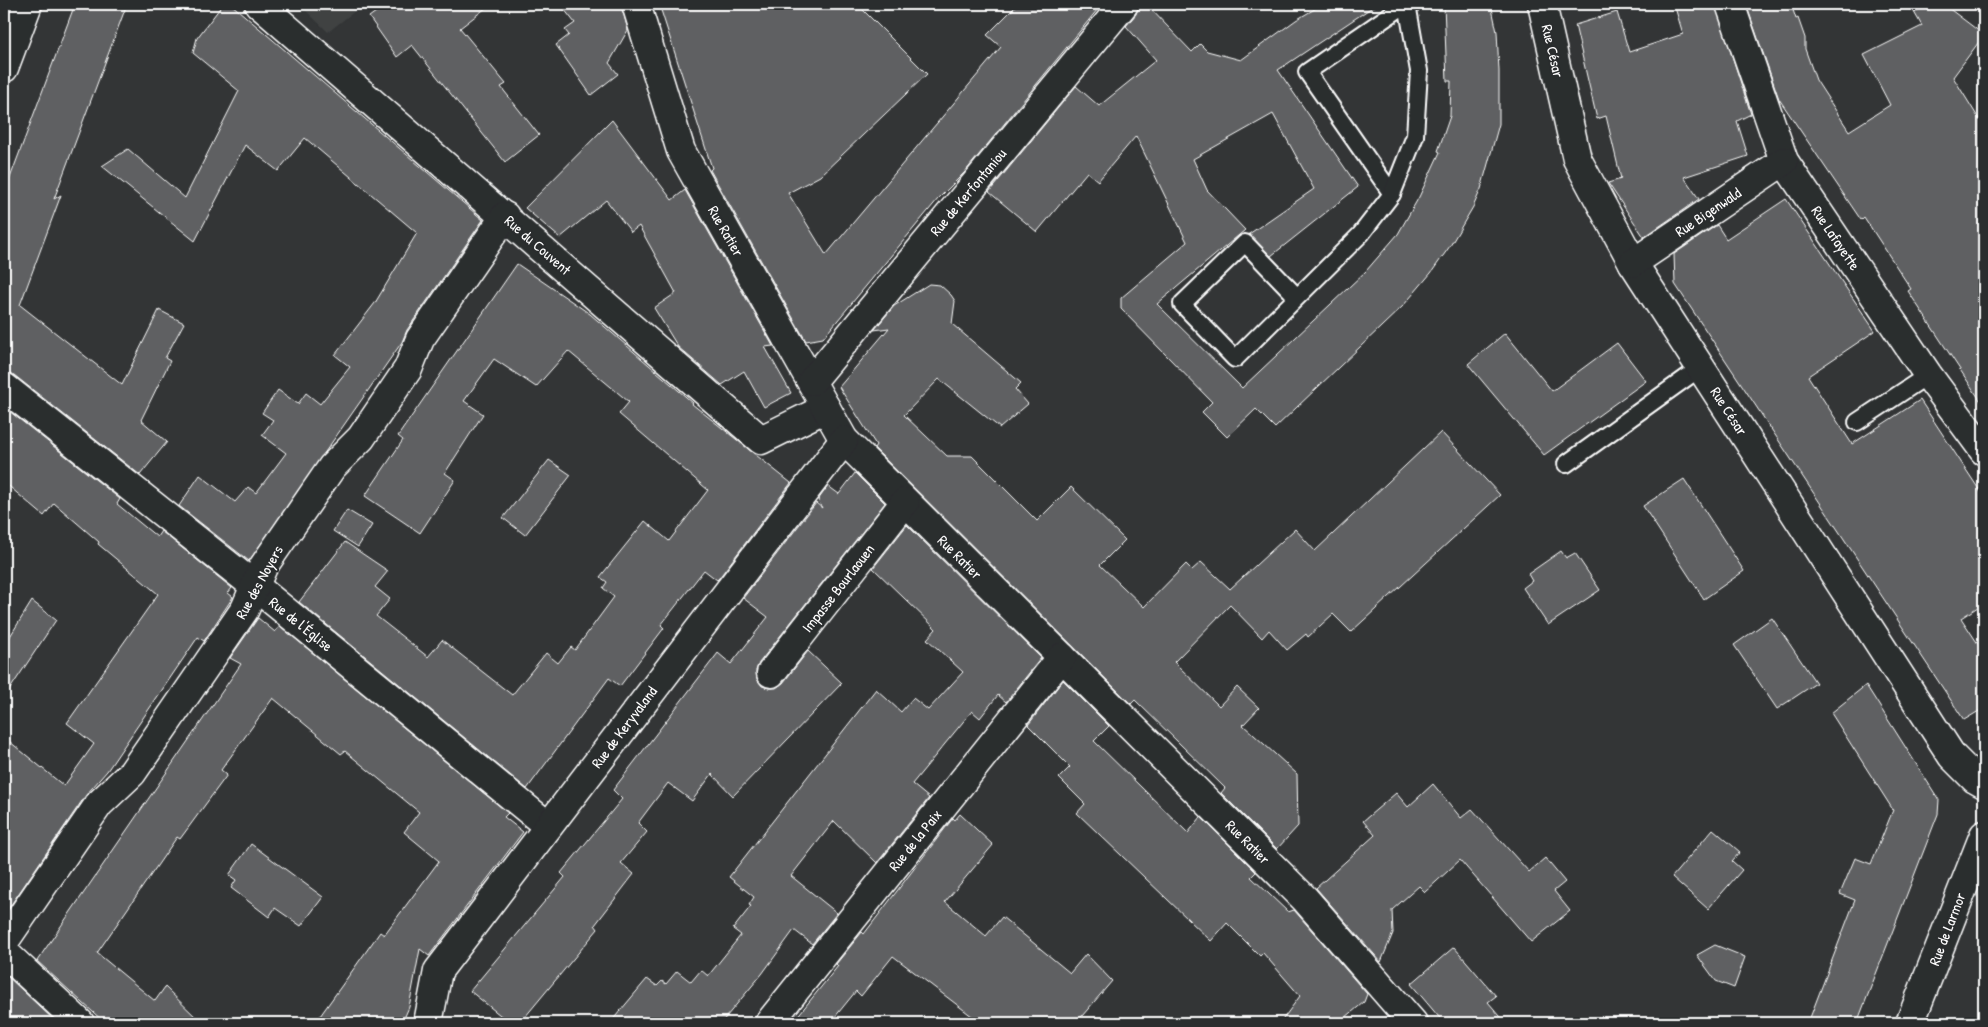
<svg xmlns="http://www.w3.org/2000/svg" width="1988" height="1027" font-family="'Patrick Hand',sans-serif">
	<rect width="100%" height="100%" fill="#333536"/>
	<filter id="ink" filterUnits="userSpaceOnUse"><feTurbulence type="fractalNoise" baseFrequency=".02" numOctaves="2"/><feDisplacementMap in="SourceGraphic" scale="10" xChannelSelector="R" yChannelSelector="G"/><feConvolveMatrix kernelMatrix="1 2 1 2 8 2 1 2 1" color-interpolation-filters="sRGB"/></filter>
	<g filter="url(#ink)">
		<path fill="#404243" d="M299,4H364L328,32Z"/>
		<g fill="#5f6162" stroke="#fff">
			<path d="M75,4H127L54,199L61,195L20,305L122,385L159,310L184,323L165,358L170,361L141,420L167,442L140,475L14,375L4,372V194Z"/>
			<path d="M223,4H231L483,220L407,330L402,342L374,382L249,561L179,506L200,475L235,502L248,487L256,493L286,453L262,435L273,420L262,413L278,390L298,404L306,393L320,404L350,367L335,355L375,303L417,233L305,138L278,171L245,145L195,241L102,166L128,149L185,198L239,91L193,53L197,38Z"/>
			<path d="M387,4H491L460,28L506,84L501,87L539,135L505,162L412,45L397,57L369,17Z"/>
			<path d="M560,4H621L628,30L609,63L618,74L591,95L556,45L569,35L565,30L575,23Z"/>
			<path d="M659,4H857L927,74L820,176L788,193L826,255L1001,47L987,35L1018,4H1102L965,172L938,199L823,338L806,341L710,170L712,168Z"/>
			<path d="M1139,4H1146L1192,52L1200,44L1207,51L1241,60L1296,20L1323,4H1377L1278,70L1358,187L1271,256L1249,234L1314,189L1273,114L1193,159L1207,190L1245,230L1157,304L1242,388L1366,271L1398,234L1419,197L1440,152L1438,151L1450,116L1451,81H1447L1444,4H1491L1497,32L1499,71V124L1481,189L1473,207L1450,246L1431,273L1403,306L1275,428L1256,409L1227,437L1202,412L1212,402L1121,309V298L1187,242L1136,136L1098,181L1087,172L1037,232L989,192L1076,86L1099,106L1156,60L1126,26L1136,14Z"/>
			<path d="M1674,4H1715L1751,114L1737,121L1748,156L1684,177L1699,199L1644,237L1608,183L1621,179L1606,116L1597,119L1575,25L1617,12L1629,52L1683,34Z"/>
			<path d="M1746,4H1791L1796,19L1798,18L1805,38V49L1816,80L1849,131L1890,105L1864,55L1922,26L1914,12L1930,4H1943L1984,35L1953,77L1984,127V406L1908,291L1911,289L1864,217L1861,220L1779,99Z"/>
			<path d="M612,120L672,200L685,190L773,346L765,347L791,393L764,407L744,371L722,385L678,347L654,308L676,293L639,226L631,232L606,200L560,238L525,208Z"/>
			<path d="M1786,199L1875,331L1808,376L1852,444L1920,400L1984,497V603L1961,618L1984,653V708L1964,720L1675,284L1674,254L1717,225L1726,239Z"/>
			<path d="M517,264L590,314L693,403L692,404L791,483L719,578L717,580L704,570L661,625L664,628L620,686L609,678L527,789L299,602L345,542L388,571L375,587L390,599L376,616L428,657L442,640L512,695L546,653L558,663L571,647L575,650L614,597L603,588L607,582L600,577L645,521L669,541L708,490L619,414L629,402L568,351L536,387L494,359L464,401L483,414L445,473L455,480L420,533L365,496L403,440L398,436Z"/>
			<path d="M929,284L940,285L951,295L955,301L952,324L1021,383L1015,389L1028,404L1000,428L939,379L904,415L947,456H972L1037,521L1071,487L1125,540L1100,565L1144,607L1186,564L1192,570L1201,562L1230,589L1295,529L1315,551L1441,432L1500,495L1351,632L1333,614L1308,637L1306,634L1287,650L1269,630L1262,638L1230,605L1174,662L1219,706L1237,687L1259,708L1243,725L1297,774L1298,826L1277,849L1221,793L1225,788L1135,700L1131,704L874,448L876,445L839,387L889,328L874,330L894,306Z"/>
			<path d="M1505,333L1552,391L1617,343L1646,381L1544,455L1468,364Z"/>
			<path d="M4,407L120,499L117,504L157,537L161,531L232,588L228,593L233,597L204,641L198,637L107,771L86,795L4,915V737L64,786L94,744L67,723L158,594L98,544L99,542L54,503L44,516L4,482Z"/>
			<path d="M549,460L571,475L525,535L503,518Z"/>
			<path d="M855,473L885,503L759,663L756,671L757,679L762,686L769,688H776L783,683L808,651L842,683L733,796L712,774L692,801L668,783L638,823L647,832L621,863L634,874L595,925L598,929L520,1023H510L470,991L565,877L561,873L622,799L613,790L718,653L731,664L768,617L743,598L816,503L822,508L818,500L828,486L839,494Z"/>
			<path d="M1684,479L1744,571L1704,599L1643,506Z"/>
			<path d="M347,510L372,525L358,547L333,531Z"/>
			<path d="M907,525L1041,658L1006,702L998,695L980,718L972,711L912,784L929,798L877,863L834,821L791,876L837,913L812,944L794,930L762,974L721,1023H610L647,979L657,986L662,981L666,984L677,971L691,982L701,970L708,976L741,935L733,929L751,906L749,905L754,897L729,877L876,689L901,712L913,698L928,710L963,672L927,639L936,629L873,568Z"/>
			<path d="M1561,551L1566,558L1575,553L1600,590L1548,625L1523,588L1532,581L1528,574Z"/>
			<path d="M32,601L56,620L4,698V646Z"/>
			<path d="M258,618L275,632L280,626L508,813L504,817L523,832L429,956L420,949L409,1007L402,1023H315L380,932L384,935L439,861L404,832L419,812L345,751L341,754L273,698L221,770L227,775L180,839L177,837L97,953L155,1001L165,987L202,1023H105L37,961L241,664L230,658Z"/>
			<path d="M1772,618L1816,683L1777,709L1734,645Z"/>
			<path d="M1063,680L1109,726L1094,741L1188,833L1201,817L1256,872L1251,877L1288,912L1294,910L1367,994L1364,1002L1339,1023H1280L1300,996L1263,953L1260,956L1227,923L1211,941L1077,813L1085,804L1059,778L1070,767L1028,725Z"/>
			<path d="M1866,685L1939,800L1938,814L1857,1023H1808L1855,900L1840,894L1855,858L1871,864L1893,810L1831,713Z"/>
			<path d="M1433,784L1461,818L1472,809L1529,872L1545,858L1565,882L1554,891L1570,911L1531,942L1460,860L1425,892L1419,886L1392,910L1393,933L1381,962L1316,888L1375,835L1363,821L1396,793L1408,807Z"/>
			<path d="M960,814L993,845L945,902L986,936L1002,917L1070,973L1086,954L1112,981L1076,1023H981L893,956L861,996L856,991L830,1023H792L838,966L836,964L862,932L864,934L953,818L955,820Z"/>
			<path d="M1713,829L1740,852L1732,861L1742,870L1708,909L1672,877Z"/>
			<path d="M251,844L323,897L301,926L275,908L269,917L231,888L236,880L229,875Z"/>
			<path d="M1715,945L1745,957L1734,988L1716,981L1697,955Z"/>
			<path d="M1454,947L1496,996L1488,1002L1506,1023H1444L1411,984Z"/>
			<path d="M4,973L56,1022L55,1023H4Z"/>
		</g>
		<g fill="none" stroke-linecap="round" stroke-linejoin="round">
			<defs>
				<g id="service">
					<path d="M1392,194L1307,72L1406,4"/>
					<path d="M1297,297L1245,243L1182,304L1235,359L1361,234L1392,194L1415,136L1419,71L1407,4"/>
					<path d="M1857,422L1928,375"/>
					<path d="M1566,464L1700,368"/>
				</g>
				<g id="minor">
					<path d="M259,4L761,440L826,408"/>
					<path d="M636,4L681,151L844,440L1305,899L1413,1023"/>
					<path d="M1542,4L1577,159L1633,263L1952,756L1975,779L1984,784"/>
					<path d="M1730,4L1784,161L1928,375L1984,451"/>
					<path d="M1633,263L1784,161"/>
					<path d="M812,381L1124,4"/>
					<path d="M4,387L256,587L548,826"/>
					<path d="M771,673L905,502"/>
					<path d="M4,942L99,804L132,773L245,609L263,567L332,467L361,438L408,369L420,339L505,216"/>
					<path d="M4,952L80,1023"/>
					<path d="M428,1023L438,971L844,440"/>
					<path d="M769,1023L1062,657"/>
					<path d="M1910,1023L1984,835"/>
				</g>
				<path id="secondary" d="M4,68L28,4"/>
			</defs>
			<use href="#service" stroke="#fff" stroke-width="20"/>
			<use href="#minor" stroke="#fff" stroke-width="31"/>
			<use href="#secondary" stroke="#fff" stroke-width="31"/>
			<use href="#service" stroke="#2a2d2e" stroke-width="16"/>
			<use href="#minor" stroke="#2a2d2e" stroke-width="28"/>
			<use href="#secondary" stroke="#2a2d2e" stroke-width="28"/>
		</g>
	</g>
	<g text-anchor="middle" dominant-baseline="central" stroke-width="4" stroke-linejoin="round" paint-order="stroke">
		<g font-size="15" fill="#fff" stroke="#2a2d2e">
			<text transform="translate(1553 51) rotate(77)">Rue César</text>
			<text transform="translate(968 192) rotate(-50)">Rue de Kerfontaniou</text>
			<text transform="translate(1708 212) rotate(-34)">Rue Bigenwald</text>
			<text transform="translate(726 231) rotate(60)">Rue Ratier</text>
			<text transform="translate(1836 238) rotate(56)">Rue Lafayette</text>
			<text transform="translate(538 245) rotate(41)">Rue du Couvent</text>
			<text transform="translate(1729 411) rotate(57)">Rue César</text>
			<text transform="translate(960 557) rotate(45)">Rue Ratier</text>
			<text transform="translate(259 582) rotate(-61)">Rue des Noyers</text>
			<text transform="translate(838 588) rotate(-52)">Impasse Bourlaouen</text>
			<text transform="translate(301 624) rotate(39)">Rue de l'Église</text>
			<text transform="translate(624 727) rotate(-53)">Rue de Keryvaland</text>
			<text transform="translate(915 840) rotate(-51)">Rue de la Paix</text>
			<text transform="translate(1248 842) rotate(45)">Rue Ratier</text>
			<text transform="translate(1947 929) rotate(-69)">Rue de Larmor</text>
		</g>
	</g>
	<rect width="1988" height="1027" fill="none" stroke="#2a2d2e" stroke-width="20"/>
	<rect x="10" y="10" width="1968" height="1007" fill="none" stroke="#fff" stroke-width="2" filter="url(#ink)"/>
</svg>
